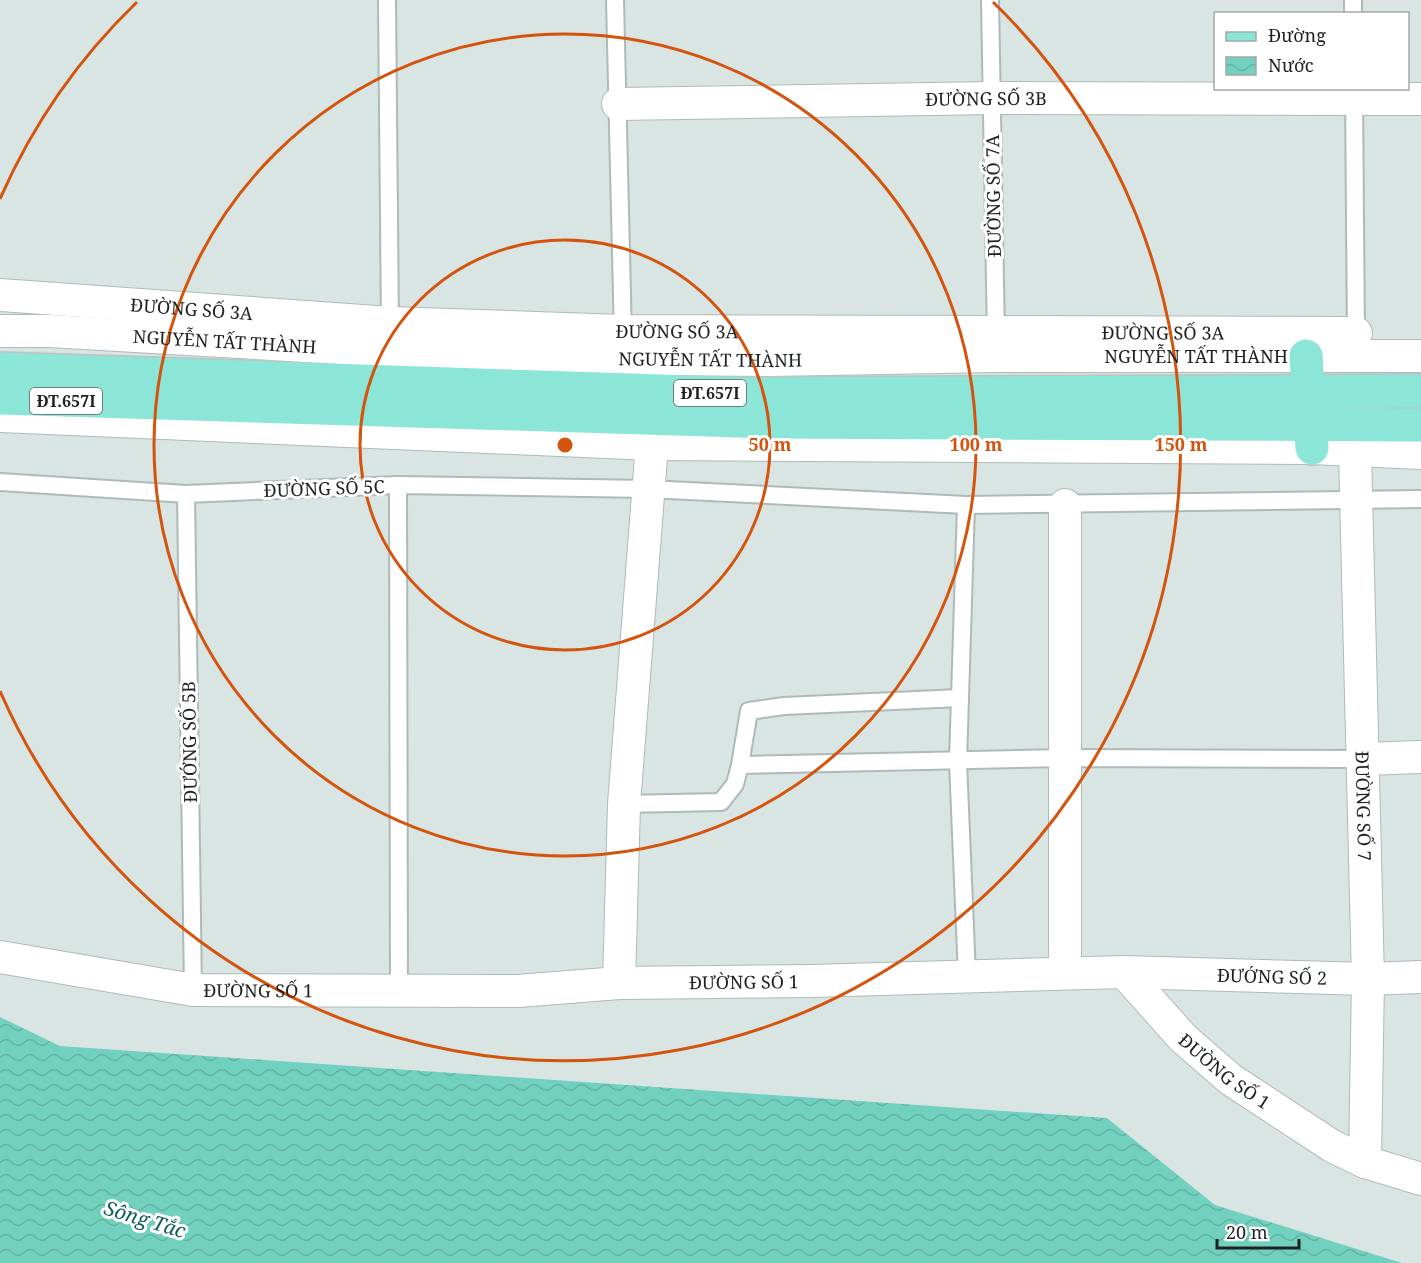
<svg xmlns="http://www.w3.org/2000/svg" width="1421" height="1263" font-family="'Noto Serif',serif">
	<defs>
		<pattern id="water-waves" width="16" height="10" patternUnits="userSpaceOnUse" patternTransform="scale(1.5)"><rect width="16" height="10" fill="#72d1be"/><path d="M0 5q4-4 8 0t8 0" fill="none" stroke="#62b3a3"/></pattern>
	</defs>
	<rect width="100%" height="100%" fill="#d9e5e2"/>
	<path fill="url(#water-waves)" d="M0,1017L60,1046L1107,1118L1215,1205L1402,1263H0Z"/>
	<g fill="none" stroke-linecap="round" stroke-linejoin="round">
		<defs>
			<g id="service">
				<path d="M387,0L390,329"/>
				<path d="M615,0L623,338"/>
				<path d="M990,0L996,338"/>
				<path d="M1353,0V14"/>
				<path d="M1354,92L1356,340"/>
				<path d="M0,482L186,494L398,485L648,489L966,505L1421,499"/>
				<path d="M398,485L399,989"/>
				<path d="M186,494L193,990"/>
				<path d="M966,505L958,762L967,976"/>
				<path d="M740,765L749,711L784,706L960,698"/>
				<path d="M624,804L721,802L735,784L740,765L1065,758L1364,759"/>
			</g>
			<g id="minor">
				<path id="s1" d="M618,104L991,98L1421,99"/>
				<path id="s2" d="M0,295L390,323L623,331L1356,333"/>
				<path id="s3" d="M0,331H49L496,357L770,360L996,356H1421"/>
				<path d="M0,416L652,444L1312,448L1421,453"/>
				<path id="s4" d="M1355,452L1368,979L1365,1162"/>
				<path d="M1065,505V972"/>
				<path d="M1364,759L1421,757"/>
				<path id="s5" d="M0,957L193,990L518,991L619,983L812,981L1124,972L1183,1038L1230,1079L1332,1146L1365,1162L1421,1179"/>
				<path id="s6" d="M1124,972L1368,979L1421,977"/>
				<path d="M619,983L624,804L652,444"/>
			</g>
			<g id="primary">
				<path d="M1306,356L1312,448"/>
				<path d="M0,369L752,394L1421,391"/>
				<path d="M0,398L769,422L1421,425"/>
			</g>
		</defs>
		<use href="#service" stroke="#aebab7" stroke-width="20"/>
		<use href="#minor" stroke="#aebab7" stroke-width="34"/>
		<use href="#primary" stroke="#c0c1c1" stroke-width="36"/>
		<use href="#service" stroke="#fff" stroke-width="16"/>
		<use href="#minor" stroke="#fff" stroke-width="32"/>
		<use href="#primary" stroke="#8be6d7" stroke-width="33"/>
	</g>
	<g fill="none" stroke="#d4540e" stroke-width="3">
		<circle cx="565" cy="445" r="205"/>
		<circle cx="565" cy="445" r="411"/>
		<path d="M0 199A616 616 0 0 1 137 2M993 2A616 616 0 1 1 0 691"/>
	</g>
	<g text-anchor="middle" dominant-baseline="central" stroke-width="6" stroke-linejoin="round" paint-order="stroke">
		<g fill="#fff" stroke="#626464" stroke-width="1.5">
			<rect x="674" y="380" width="72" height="26" rx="4.5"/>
			<rect x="30" y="388" width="72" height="26" rx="4.5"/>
		</g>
		<g font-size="16" font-weight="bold" fill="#1e2221">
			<text x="710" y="393">ĐT.657I</text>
			<text x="66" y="401">ĐT.657I</text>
		</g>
		<g font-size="18" fill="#1e2221" stroke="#fff">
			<text stroke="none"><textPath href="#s1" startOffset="368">ĐƯỜNG SỐ 3B</textPath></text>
			<text transform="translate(993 196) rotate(-91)">ĐƯỜNG SỐ 7A</text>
			<text stroke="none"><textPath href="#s2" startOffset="192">ĐƯỜNG SỐ 3A</textPath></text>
			<text stroke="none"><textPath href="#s2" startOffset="678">ĐƯỜNG SỐ 3A</textPath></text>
			<text stroke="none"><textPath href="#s2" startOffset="1164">ĐƯỜNG SỐ 3A</textPath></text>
			<text stroke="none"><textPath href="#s3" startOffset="225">NGUYỄN TẤT THÀNH</textPath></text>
			<text stroke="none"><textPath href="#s3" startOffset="1197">NGUYỄN TẤT THÀNH</textPath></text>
			<text stroke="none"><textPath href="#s3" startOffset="711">NGUYỄN TẤT THÀNH</textPath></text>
			<text transform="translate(324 488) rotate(-2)">ĐƯỜNG SỐ 5C</text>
			<text transform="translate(189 742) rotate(-91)">ĐƯỚNG SỐ 5B</text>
			<text stroke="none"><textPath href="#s4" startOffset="354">ĐƯỜNG SỐ 7</textPath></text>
			<text stroke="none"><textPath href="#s6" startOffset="148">ĐƯỚNG SỐ 2</textPath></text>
			<text stroke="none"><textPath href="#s5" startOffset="747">ĐƯỜNG SỐ 1</textPath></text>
			<text stroke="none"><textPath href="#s5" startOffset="261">ĐƯỜNG SỐ 1</textPath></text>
			<text stroke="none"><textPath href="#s5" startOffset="1269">ĐƯỜNG SỐ 1</textPath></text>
		</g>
		<g font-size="20" font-style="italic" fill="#0d5f52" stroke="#fff">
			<text transform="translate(145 1219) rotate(17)">Sông Tắc</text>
		</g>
	</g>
	<circle cx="565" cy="445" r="9" fill="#d4540e" stroke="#fff" stroke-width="3"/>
	<g font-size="18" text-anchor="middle" font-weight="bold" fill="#d4540e" stroke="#fff" stroke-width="6" stroke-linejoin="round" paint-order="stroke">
		<text x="770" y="451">50 m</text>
		<text x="976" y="451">100 m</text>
		<text x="1181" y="451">150 m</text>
	</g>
	<rect x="1214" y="12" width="195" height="78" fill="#ffffff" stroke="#a5a7a6" stroke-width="1.5"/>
	<rect x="1226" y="32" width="30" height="9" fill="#8be6d7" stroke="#a5a7a6" stroke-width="1.5"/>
	<text x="1268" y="42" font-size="18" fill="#1e2221">Đường</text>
	<rect x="1226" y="57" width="30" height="18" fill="url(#water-waves)" stroke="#a5a7a6" stroke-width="1.5"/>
	<text x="1268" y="72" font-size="18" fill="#1e2221">Nước</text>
	<path d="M1217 1239v9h82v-9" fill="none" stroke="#1e2221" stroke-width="3"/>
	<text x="1226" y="1239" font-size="18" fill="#1e2221" stroke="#ffffff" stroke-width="4.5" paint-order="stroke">20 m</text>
</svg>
